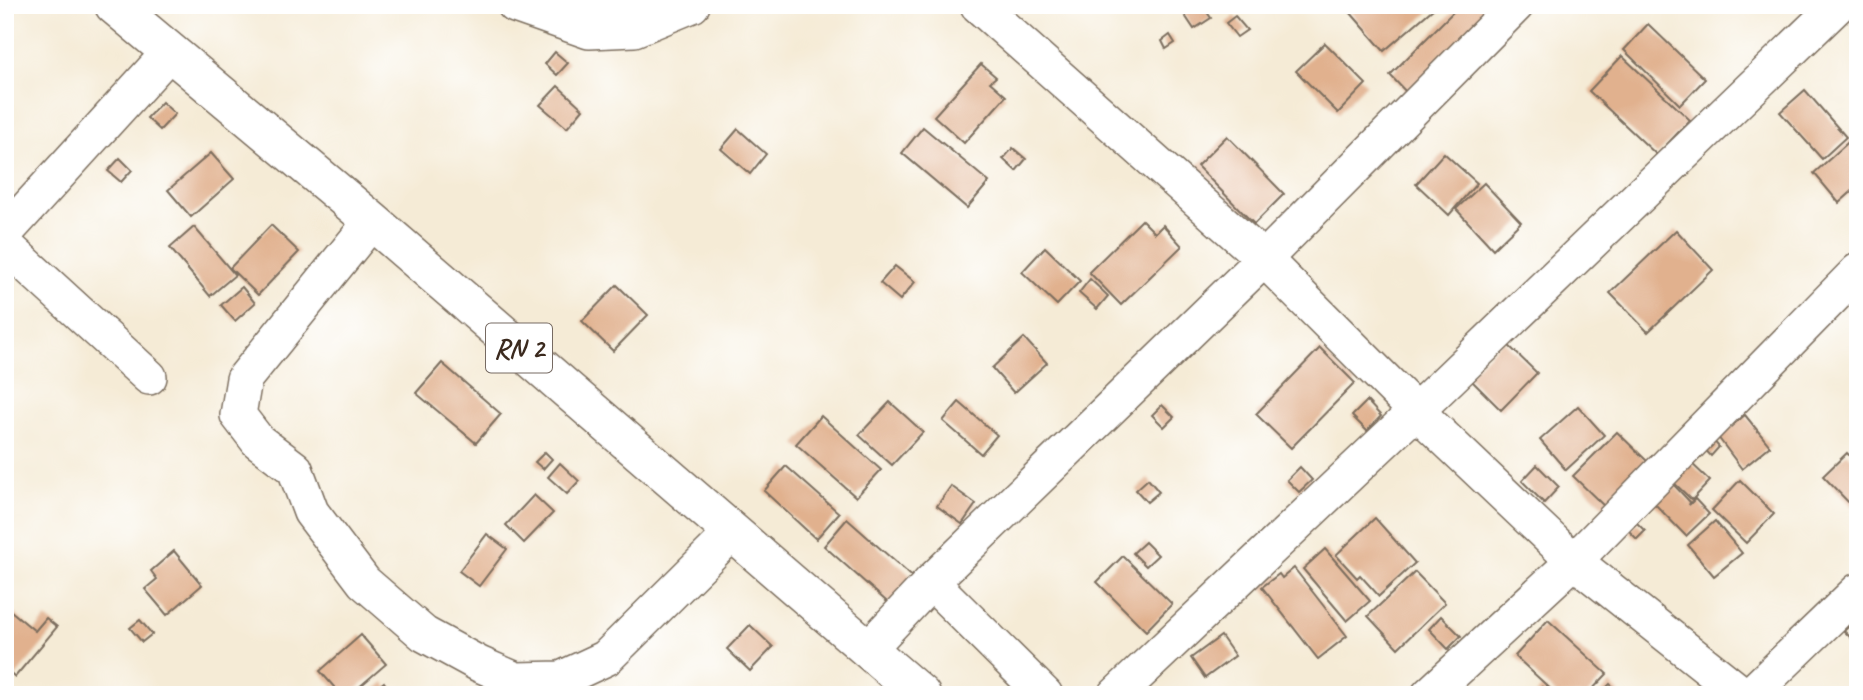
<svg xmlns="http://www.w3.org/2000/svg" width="1863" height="700" font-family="Caveat,sans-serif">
	<rect width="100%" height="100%" fill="#fff"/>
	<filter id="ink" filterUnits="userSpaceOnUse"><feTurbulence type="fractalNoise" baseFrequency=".0143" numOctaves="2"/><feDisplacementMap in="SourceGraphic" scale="14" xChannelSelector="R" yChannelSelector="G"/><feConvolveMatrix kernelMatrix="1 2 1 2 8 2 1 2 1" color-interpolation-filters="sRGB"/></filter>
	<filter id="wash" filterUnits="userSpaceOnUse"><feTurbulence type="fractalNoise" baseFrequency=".00686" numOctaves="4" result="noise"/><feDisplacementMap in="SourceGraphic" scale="28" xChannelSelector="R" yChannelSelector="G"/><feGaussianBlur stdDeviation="1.57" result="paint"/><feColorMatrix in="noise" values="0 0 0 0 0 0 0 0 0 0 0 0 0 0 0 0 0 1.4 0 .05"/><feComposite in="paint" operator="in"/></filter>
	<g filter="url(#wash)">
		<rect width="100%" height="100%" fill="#f5ebd6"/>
		<g id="blocks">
			<g fill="#e1b18e">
				<path d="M1178,5H1202L1211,18L1194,29Z"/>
				<path d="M1358,5H1432L1434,8L1384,51L1350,12Z"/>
				<path d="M1460,5H1485L1491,11L1408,94L1390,75Z"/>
				<path d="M1235,16L1247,30L1237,37L1226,23Z"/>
				<path d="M1648,24L1705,79L1680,105L1624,50Z"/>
				<path d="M1170,35L1175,43L1166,49L1162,41Z"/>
				<path d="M1325,43L1366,84L1338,113L1296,71Z"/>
				<path d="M555,52L568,63L557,75L545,64Z"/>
				<path d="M1622,56L1690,120L1657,155L1589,91Z"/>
				<path d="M981,64L996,77L990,82L1006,96L964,143L934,116Z"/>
				<path d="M558,86L583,109L567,128L540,105Z"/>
				<path d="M1805,90L1846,137L1822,159L1780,112Z"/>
				<path d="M162,102L175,114L160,130L147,118Z"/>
				<path d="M923,127L989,182L967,208L902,153Z"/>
				<path d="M738,129L766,154L750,174L721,149Z"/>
				<path d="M1227,136L1284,194L1254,224L1197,166Z"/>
				<path d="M1854,137L1858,142V186L1839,203L1814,173Z"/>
				<path d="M1013,148L1026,159L1016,171L1003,159Z"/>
				<path d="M211,153L234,179L191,217L168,190Z"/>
				<path d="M1444,153L1477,183L1449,215L1416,184Z"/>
				<path d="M120,158L132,170L121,182L108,171Z"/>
				<path d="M1484,183L1521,222L1493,249L1456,209Z"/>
				<path d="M1142,220L1155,233L1163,225L1182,246L1121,305L1089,272Z"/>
				<path d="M271,225L299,252L258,295L230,268Z"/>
				<path d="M194,227L235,275L210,296L170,248Z"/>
				<path d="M1676,230L1713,270L1648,332L1610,293Z"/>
				<path d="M1045,247L1080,281L1057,305L1022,272Z"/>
				<path d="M895,266L915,282L900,300L880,283Z"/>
				<path d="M1090,279L1108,296L1097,309L1079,293Z"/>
				<path d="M617,285L648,315L613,351L582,321Z"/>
				<path d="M242,287L255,303L235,321L221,305Z"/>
				<path d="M1024,338L1047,363L1014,393L992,368Z"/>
				<path d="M1503,340L1537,373L1501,410L1467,376Z"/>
				<path d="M1320,348L1355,383L1291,448L1256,414Z"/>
				<path d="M442,363L501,414L476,443L416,393Z"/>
				<path d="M1367,401L1381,416L1367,431L1352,416Z"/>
				<path d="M890,402L923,432L892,465L859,435Z"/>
				<path d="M959,402L997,435L981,454L943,421Z"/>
				<path d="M1162,405L1174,417L1164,427L1152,415Z"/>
				<path d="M1578,406L1604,435L1566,470L1540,440Z"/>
				<path d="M1745,415L1770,446L1742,469L1718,437Z"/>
				<path d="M821,416L881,470L856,497L796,444Z"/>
				<path d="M1617,432L1648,462L1605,507L1573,476Z"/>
				<path d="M1712,439L1719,447L1711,456L1703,447Z"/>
				<path d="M545,452L552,459L543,469L535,462Z"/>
				<path d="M1847,453L1858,464V506L1855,509L1823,476Z"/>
				<path d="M1688,460L1710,481L1692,500L1670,479Z"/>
				<path d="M560,463L579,481L567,494L548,477Z"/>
				<path d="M1537,465L1559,487L1544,503L1522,481Z"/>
				<path d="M786,466L839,513L816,539L764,491Z"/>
				<path d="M1300,467L1312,480L1299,492L1287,480Z"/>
				<path d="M1148,479L1159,492L1147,502L1136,490Z"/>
				<path d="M1740,480L1774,514L1746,543L1712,510Z"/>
				<path d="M1672,483L1690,502L1689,505L1695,499L1709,514L1686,536L1653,502Z"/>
				<path d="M951,486L976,504L962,524L937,506Z"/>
				<path d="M534,495L553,513L524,543L506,525Z"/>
				<path d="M1375,518L1415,563L1379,596L1360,575L1357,578L1336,555Z"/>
				<path d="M847,519L917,581L894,608L824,546Z"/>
				<path d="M1715,521L1742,553L1714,576L1688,545Z"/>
				<path d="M1637,523L1645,531L1637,539L1629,531Z"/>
				<path d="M487,534L507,549L479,586L459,571Z"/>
				<path d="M1145,542L1158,555L1146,566L1133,553Z"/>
				<path d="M1325,549L1370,601L1347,621L1303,569Z"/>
				<path d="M174,551L202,585L167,615L145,589L157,579L151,571Z"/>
				<path d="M1123,556L1172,604L1146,631L1097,582Z"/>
				<path d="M1294,568L1347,636L1318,659L1262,587L1279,574L1282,578Z"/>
				<path d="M1415,572L1445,603L1398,648L1368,616Z"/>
				<path d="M5,606L35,631L46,618L57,627L15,677L5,668Z"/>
				<path d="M1441,616L1461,636L1448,649L1429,629Z"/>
				<path d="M1858,617V645L1844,631Z"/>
				<path d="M140,620L152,634L142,642L130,628Z"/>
				<path d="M1548,620L1607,674L1587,695H1557L1515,656Z"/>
				<path d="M750,625L773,647L750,671L727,649Z"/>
				<path d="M361,635L386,664L350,695H341L320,671Z"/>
				<path d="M1221,636L1235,656L1205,678L1191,658Z"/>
				<path d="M384,682L393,695H368Z"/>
				<path d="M1610,684L1621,695H1599Z"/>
				<path d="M1542,687L1551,695H1535Z"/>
			</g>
		</g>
	</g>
	<g filter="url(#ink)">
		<use href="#blocks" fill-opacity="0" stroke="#7c6e5e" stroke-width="2"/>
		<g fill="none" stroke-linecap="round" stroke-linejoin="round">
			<defs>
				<g id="minor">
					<path d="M515,5L589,31L634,29L692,5"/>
					<path d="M978,5L1264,259L1416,411L1574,561L1743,695"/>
					<path d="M372,221L244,379L238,415L258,441L295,469L311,512L364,582L424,634L479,664L516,680L561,679L606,658L733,532"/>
					<path d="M5,233L169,53"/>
					<path d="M5,245L149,377"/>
					<path d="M931,582L1045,695"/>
					<path d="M868,649L931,582L1264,259L1516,5"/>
					<path d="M1116,695L1416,411L1838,5"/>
					<path d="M1429,695L1574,561L1858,271"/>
					<path d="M1750,695L1858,591"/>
				</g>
				<path id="trunk" d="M114,5L372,221L921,695"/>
			</defs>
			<use href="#minor" stroke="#7c6e5e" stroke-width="38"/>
			<use href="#trunk" stroke="#7c6e5e" stroke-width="41"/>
			<use href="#minor" stroke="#fff" stroke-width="35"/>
			<use href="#trunk" stroke="#fff" stroke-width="38"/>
		</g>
	</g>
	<g text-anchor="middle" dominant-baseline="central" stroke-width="7" stroke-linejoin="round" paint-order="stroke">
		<rect fill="#fff" stroke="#766a62" stroke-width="2" x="486" y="323.5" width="66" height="49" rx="5"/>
		<g font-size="28" font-weight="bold" fill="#3b2a1e">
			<text x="519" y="348">RN 2</text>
		</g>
	</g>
	<rect width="1863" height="700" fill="none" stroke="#fff" stroke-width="28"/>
</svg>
